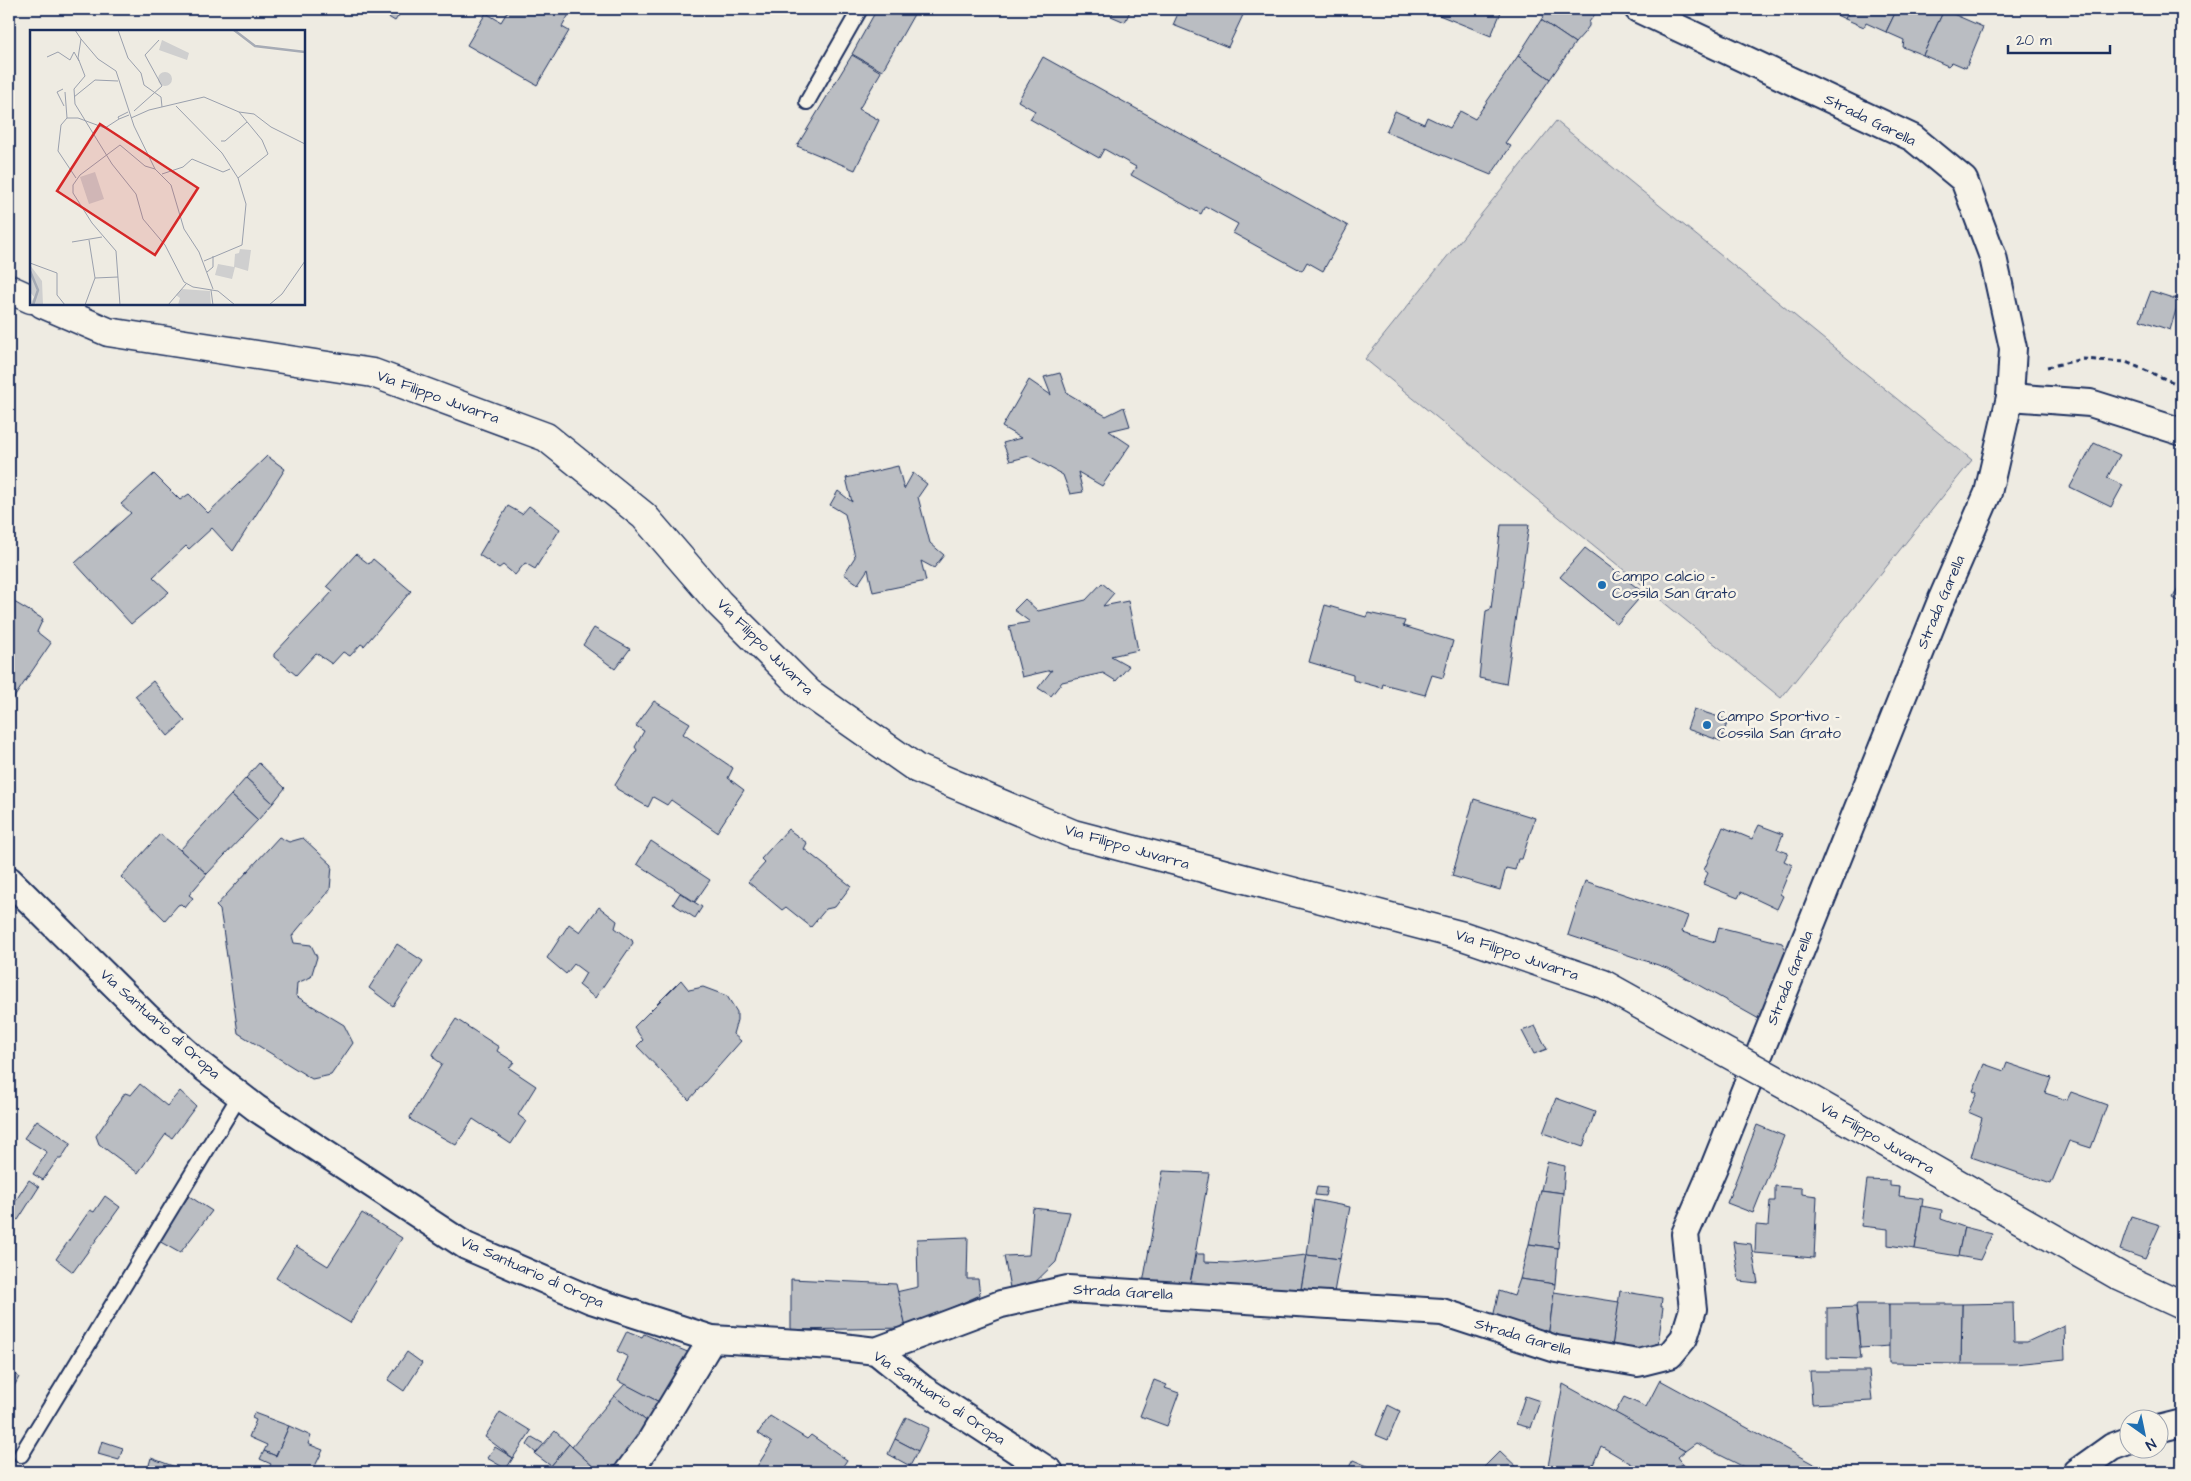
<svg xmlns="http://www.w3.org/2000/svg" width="2191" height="1481" font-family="'Architects Daughter',sans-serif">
	<rect width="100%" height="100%" fill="#eeebe2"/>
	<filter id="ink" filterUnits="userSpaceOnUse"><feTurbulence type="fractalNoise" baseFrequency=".02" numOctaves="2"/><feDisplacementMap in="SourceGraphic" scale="10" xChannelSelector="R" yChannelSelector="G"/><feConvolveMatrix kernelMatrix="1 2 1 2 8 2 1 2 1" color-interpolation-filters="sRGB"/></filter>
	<g filter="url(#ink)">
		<path fill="#cfcfcf" stroke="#757f96" d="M1556,121L1972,460L1781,698L1365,359Z"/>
		<g fill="#babdc2" stroke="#1b2f5e">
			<path d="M375,9H403L395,21Z"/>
			<path d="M509,9H572L562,27L569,31L537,85L467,45L486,13L501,22Z"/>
			<path d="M877,9H917L882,71L852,54Z"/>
			<path d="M1114,9H1131L1125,22L1111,16Z"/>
			<path d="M1180,9H1230L1243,15L1228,47L1173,25Z"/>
			<path d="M1436,9H1490L1501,12L1491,36L1434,13Z"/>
			<path d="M1548,9H1599L1589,22V26L1584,33L1575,43L1541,20Z"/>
			<path d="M1824,9H1850L1845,19Z"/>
			<path d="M1850,9H1897L1886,32L1866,23L1864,27L1845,19Z"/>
			<path d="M1897,9L1944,10L1923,55L1903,47L1904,40L1886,32Z"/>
			<path d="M1944,10L1983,27L1966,68L1952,62L1948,66L1923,55Z"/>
			<path d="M1541,20L1575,43L1550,79L1518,56Z"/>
			<path d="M852,55L881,72L859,109L879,120L855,170L797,146Z"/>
			<path d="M1518,56L1550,79L1505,143L1511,146L1491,175L1386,132L1395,111L1424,124L1427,117L1450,128L1460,111L1475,119Z"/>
			<path d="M1043,57L1348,226L1323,271L1307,262L1302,271L1233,233L1238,224L1205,206L1201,214L1131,175L1136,167L1104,149L1099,158L1030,119L1035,111L1018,101Z"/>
			<path d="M2151,291L2179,300L2170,330L2140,320Z"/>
			<path d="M1060,373L1067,393L1106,416L1124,407L1130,426L1109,431L1130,445L1102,486L1078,472L1083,492L1070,494L1063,475L1029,456L1010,461L1003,443L1021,438L1002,427L1029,380L1051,395L1044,377Z"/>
			<path d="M2094,443L2120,455L2107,478L2123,485L2111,507L2070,487Z"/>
			<path d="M267,456L285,469L233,551L212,528L189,549L186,546L153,577L169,592L131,624L75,563L131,513L121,504L154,474L180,500L189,494L208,513Z"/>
			<path d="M898,466L904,489L913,473L927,484L918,497L930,543L944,555L934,568L921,561L926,581L873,592L868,569L858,584L844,574L855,557L845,514L830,505L838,491L852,502L846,478Z"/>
			<path d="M508,506L522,514L529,506L560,529L535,569L525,563L515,575L503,565L499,568L479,555Z"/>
			<path d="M1501,525H1529L1506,684L1479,678L1486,611L1491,609Z"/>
			<path d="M1585,548L1644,593L1617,624L1560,577Z"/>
			<path d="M356,554L369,564L373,559L411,591L364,646L361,644L350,656L343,652L332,664L316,653L296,675L274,657V654L333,591L327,586Z"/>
			<path d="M2182,579V603L2173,598Z"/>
			<path d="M1102,583L1114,593L1103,606L1128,601L1138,650L1111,656L1129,666L1116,681L1103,673L1062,682L1051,696L1038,688L1052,670L1022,677L1009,626L1030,622L1014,610L1025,599L1038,611L1086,600Z"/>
			<path d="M9,599L43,619L37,632L51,643L9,705Z"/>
			<path d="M1325,605L1366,617L1368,613L1405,621L1403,626L1453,641L1443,678L1432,675L1425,695L1383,684L1382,688L1353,680V675L1309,662Z"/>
			<path d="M594,628L630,649L615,669L583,645Z"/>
			<path d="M153,681L185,721L168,736L135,696Z"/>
			<path d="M654,701L690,723L683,734L733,768L728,778L744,790L717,832L671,800L667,805L653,797L648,807L617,789L615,785L637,750L635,747L644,731L636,726Z"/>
			<path d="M1694,709L1728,720L1721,741L1687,729Z"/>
			<path d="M259,763L285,788L273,803L246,778Z"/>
			<path d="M246,778L273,803L258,820L231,795Z"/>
			<path d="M231,795L258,820L207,874L180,850Z"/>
			<path d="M1474,799L1535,818L1522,859H1518L1515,870L1506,868L1500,890L1452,876Z"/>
			<path d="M1759,825L1783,834L1777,849L1788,853L1784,861L1792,865L1780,894L1783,896L1777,909L1741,892L1738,898L1703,884L1708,873L1704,870L1723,827L1752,839Z"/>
			<path d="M788,829L807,843L804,849L851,886L835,907L826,909L811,927L786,907L782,910L748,882L765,863L761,859Z"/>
			<path d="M160,834L180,850L207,874L189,895L193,898L185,908L181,904L178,905L165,920L121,877Z"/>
			<path d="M279,837L289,842L303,838L332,865L330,890L292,936L294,943L311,945L317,957L311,977L297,983L296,996L344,1025L353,1043L331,1075L312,1079L238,1033L222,922L220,910L216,906Z"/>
			<path d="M651,841L710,880L695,902L637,864Z"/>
			<path d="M1585,881L1688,916L1682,932L1715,942L1719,927L1782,943L1789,955L1759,1019L1670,969L1568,935Z"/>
			<path d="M680,893L702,907L695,918L673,904Z"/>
			<path d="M599,907L617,921L615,928L632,940L633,943L595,998L579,985L586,973L574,964L566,974L547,958L569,924L580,932Z"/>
			<path d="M397,944L423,961L393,1006L369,988Z"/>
			<path d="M681,980L689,990L703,987L727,996L737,1012V1020L733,1034L741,1041L689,1100L637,1046L643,1040L634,1027Z"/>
			<path d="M456,1019L499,1047L497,1051L514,1062L509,1068L536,1086L518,1115L526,1121L511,1144L473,1119L456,1145L411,1120L410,1117L442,1064L434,1058L433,1054Z"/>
			<path d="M1535,1026L1547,1049L1534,1054L1522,1031Z"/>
			<path d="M2007,1063L2051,1078L2045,1093L2067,1100L2071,1092L2107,1105L2091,1148L2069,1141L2051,1184L1971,1157L1982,1118L1968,1112L1977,1093L1973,1091L1984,1064L2004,1071Z"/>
			<path d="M140,1084L167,1106L180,1091L196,1106L172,1138L166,1134L138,1173L99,1144L96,1136L125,1093L131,1095Z"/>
			<path d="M1556,1098L1595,1112L1583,1147L1543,1133Z"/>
			<path d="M37,1120L71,1143L61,1159H58L43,1180L33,1174L47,1152L24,1138Z"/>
			<path d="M1757,1125L1784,1136L1753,1213L1727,1203Z"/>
			<path d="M1547,1162L1565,1166L1563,1193L1541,1190Z"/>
			<path d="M1163,1171L1209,1173L1189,1289L1143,1283Z"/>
			<path d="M29,1180L39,1187L18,1220L9,1214V1211Z"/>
			<path d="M1867,1180L1890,1181V1186L1900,1187L1899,1196L1923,1199L1915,1249L1888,1245V1229L1861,1226Z"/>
			<path d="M1775,1186L1802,1188V1194L1817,1196L1814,1258L1755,1253L1756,1225L1768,1226L1770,1201H1775Z"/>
			<path d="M1317,1187L1327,1188L1325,1196L1315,1195Z"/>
			<path d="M1541,1190L1563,1193L1558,1248L1529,1244Z"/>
			<path d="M105,1196L120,1207L73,1272L56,1259L90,1210L94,1212Z"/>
			<path d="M189,1196L212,1211L180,1253L157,1240Z"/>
			<path d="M1314,1200L1350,1207L1340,1259L1307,1255Z"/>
			<path d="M1922,1206L1942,1210L1941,1219L1964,1227L1958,1256L1915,1249Z"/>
			<path d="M1033,1208L1070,1212L1056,1262L1026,1291L1011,1293L1004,1256L1029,1255Z"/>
			<path d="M362,1213L402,1238L350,1323L276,1278L296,1246L328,1266Z"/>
			<path d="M2131,1216L2160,1225L2145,1259L2120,1250Z"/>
			<path d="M1964,1227L1992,1234L1980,1260L1958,1256Z"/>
			<path d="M968,1237L967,1279H978L980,1295L906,1328L896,1292L918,1287L917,1239Z"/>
			<path d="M1733,1242L1751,1244L1758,1283L1739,1281Z"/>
			<path d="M1529,1244L1558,1248L1555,1284L1520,1279Z"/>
			<path d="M1196,1254H1204V1262L1231,1263L1307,1255L1300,1295L1189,1289Z"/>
			<path d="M1307,1255L1340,1259L1333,1298L1318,1300L1304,1288L1301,1289Z"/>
			<path d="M791,1279L896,1284L906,1328L791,1330Z"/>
			<path d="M1520,1279L1555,1284L1548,1338L1492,1322L1499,1291L1514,1296Z"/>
			<path d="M1620,1291L1662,1298L1661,1307H1663L1657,1352L1612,1346Z"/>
			<path d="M1554,1292L1619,1302L1612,1346L1548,1338Z"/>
			<path d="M2013,1303L2014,1342H2027L2064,1325L2065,1359L2015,1364H1961L1962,1304Z"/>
			<path d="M1856,1304H1889L1890,1346L1860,1348Z"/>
			<path d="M1889,1304H1962L1961,1364L1889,1363Z"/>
			<path d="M1856,1307L1861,1359L1827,1358V1308Z"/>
			<path d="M627,1331L642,1337L644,1334L690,1353L663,1404L618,1381L628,1357L617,1351Z"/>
			<path d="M407,1352L422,1363L404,1391L388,1380Z"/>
			<path d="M9,1370L19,1377L9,1396Z"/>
			<path d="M1810,1371H1869L1872,1401L1812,1404Z"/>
			<path d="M1154,1380L1167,1385L1165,1388L1179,1393L1167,1426L1140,1416Z"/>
			<path d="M1660,1380L1828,1472H1754L1696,1443L1685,1451L1615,1413L1624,1397L1646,1407Z"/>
			<path d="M625,1384L663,1404L649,1423L614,1396Z"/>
			<path d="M1563,1384L1685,1451L1678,1457L1683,1464L1662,1472H1645L1601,1446L1590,1472H1547Z"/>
			<path d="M614,1396L649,1423L610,1472H599L572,1447Z"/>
			<path d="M1525,1396L1540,1401L1531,1428L1516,1424Z"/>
			<path d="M1388,1405L1400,1411L1388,1440L1376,1435Z"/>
			<path d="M500,1412L531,1431L513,1458L485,1437Z"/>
			<path d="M254,1413L289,1426L276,1456L264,1451L267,1445L249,1437L256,1420L252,1418Z"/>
			<path d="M770,1416L807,1439L811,1435L847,1460L839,1472H763L756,1468L772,1443L758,1433Z"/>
			<path d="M906,1417L929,1428L918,1451L895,1439Z"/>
			<path d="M289,1426L311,1436L308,1444L323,1450L312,1472H267L271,1464L260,1459L264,1451L276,1456Z"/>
			<path d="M555,1431L569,1444L551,1466L535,1454Z"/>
			<path d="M532,1437L544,1444L536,1453L527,1445Z"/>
			<path d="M895,1439L918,1451L910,1466L888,1454Z"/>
			<path d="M102,1441L123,1448L119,1460L98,1454Z"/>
			<path d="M569,1444L572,1447L599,1472H558L551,1466Z"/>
			<path d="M495,1447L513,1458L506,1469L487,1458Z"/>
			<path d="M1500,1451L1522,1472H1479Z"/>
			<path d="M151,1458L189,1472H147Z"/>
			<path d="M1353,1460L1382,1472H1361L1349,1467Z"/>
			<path d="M1683,1464L1689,1472H1662Z"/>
		</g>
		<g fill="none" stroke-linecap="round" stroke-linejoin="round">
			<defs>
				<g id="service">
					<path d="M807,102L860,9"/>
					<path d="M21,1455L240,1095"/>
				</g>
				<g id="minor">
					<path d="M2010,397L2090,403L2182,432"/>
					<path d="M9,880L147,1017L198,1063L256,1108L466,1246L591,1300L712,1339L834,1346L876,1351L923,1389L1050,1472"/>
					<path d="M876,1351L1001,1304L1068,1289L1442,1312L1556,1349L1638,1363L1670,1355L1684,1338L1693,1309L1685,1234L1714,1167L1941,601L1988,493L2010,397L2013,348L1993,257L1964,180L1913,138L1638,9"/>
					<path d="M2158,1429L2182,1423"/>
					<path d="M628,1472L650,1442L712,1339"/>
					<path d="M2077,1472L2112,1447L2128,1441"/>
				</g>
				<g id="secondary">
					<path d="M9,289L31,299"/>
					<path d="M43,304L108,332L373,373L546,437L644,516L719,603L809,693L916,768L1073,834L1463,936L1603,984L1709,1043"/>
					<path d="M1794,1090L2121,1277L2182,1305"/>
				</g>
			</defs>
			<use href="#service" stroke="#1b2f5e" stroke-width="18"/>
			<use href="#minor" stroke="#1b2f5e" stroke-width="30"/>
			<use href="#secondary" stroke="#1b2f5e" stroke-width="31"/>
			<path stroke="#1b2f5e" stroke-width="3" stroke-dasharray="5 4" stroke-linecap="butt" d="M2047,367L2083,359L2126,362L2182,386"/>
			<use href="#service" stroke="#f7f3e8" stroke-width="14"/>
			<use href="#minor" stroke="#f7f3e8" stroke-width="26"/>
			<use href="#secondary" stroke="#f7f3e8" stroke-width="28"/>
			<defs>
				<path id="secondary-bridge" d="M1709,1043L1794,1090"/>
			</defs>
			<use href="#secondary-bridge" stroke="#1b2f5e" stroke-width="31" stroke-linecap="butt"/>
			<use href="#secondary-bridge" stroke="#f7f3e8" stroke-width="28"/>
		</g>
	</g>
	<g fill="#1f6fb2" stroke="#f7f3e8" stroke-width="2">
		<circle cx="1602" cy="585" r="5"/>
		<circle cx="1707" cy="725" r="5"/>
	</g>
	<g text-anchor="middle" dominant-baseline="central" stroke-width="5" stroke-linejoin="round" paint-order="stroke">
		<g font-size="15" fill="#1b2f5e" stroke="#f7f3e8">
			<text transform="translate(1870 120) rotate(26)">Strada Garella</text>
			<text transform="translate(438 397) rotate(20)">Via Filippo Juvarra</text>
			<text transform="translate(1941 602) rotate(-67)">Strada Garella</text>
			<text transform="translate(765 647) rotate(45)">Via Filippo Juvarra</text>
			<text transform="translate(1127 847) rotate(16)">Via Filippo Juvarra</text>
			<text transform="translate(1517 955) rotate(19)">Via Filippo Juvarra</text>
			<text transform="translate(1790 978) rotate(-68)">Strada Garella</text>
			<text transform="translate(160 1024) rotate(42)">Via Santuario di Oropa</text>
			<text transform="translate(1877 1138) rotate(30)">Via Filippo Juvarra</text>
			<text transform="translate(532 1272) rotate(24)">Via Santuario di Oropa</text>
			<text transform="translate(1123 1292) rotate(3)">Strada Garella</text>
			<text transform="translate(1523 1337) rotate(16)">Strada Garella</text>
			<text transform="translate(939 1398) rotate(34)">Via Santuario di Oropa</text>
		</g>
		<g font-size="15" fill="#1b2f5e" stroke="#f7f3e8" text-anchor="start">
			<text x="1612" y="576">Campo calcio -<tspan x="1612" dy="17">Cossila San Grato</tspan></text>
			<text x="1717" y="716">Campo Sportivo -<tspan x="1717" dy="17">Cossila San Grato</tspan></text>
		</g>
	</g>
	<g transform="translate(30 30)">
		<rect width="275" height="275" fill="#eeebe2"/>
		<path d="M0,235L12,251L13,275H0L4,267L0,262Z" fill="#cfcfcf"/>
		<path d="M132,10L159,23L157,30L129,20ZM128 49a7 7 0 1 1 14 0a7 7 0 1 1-14 0Z" fill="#cfcfcf"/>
		<path d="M65,142L74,169L59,174L50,147ZM210,219L221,220L218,241L205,237L202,249L185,245L188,234L204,237L205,224L209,223ZM152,259L180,261L181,275H148L150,268L146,265Z" fill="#cfcfcf"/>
		<path fill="none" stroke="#a6abb5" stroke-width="2.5" d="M204,0L225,16L275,22M0,241L8,260L3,275"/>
		<path fill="none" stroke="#9aa0ad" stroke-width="1" d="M45,0L51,9L48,28L55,46L44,59L45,74L82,134L106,164L113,189L135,215L154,252L163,257L188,261L205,275M88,0L98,28L111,43L114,55L131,67L132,77M51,9L68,29L86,41L104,96L125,139L141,155L154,199L169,222L183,259M17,27L28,22L40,30L44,22L49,31M33,59L27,62L34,76M35,62L37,88M44,67L65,50L88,51M146,76L192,123L208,148L216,174L212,215L174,231M104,81L132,56L115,25L129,10M98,82L88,87L89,89L99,85M101,88L119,80L174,67L209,82L224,84L241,97L275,114M191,111H195L217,92M132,144L153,137L162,129L193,142L200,139M46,148L28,121L31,95L37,88H48L75,98L89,89M208,148L238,124L232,110L209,82M42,212L72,207M0,233L27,243V265L35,275M177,242L183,237V226M65,248L88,247M181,260L183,275M55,275L65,248L59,210M90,275L86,221L62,193L43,163V155L50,145L90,115L115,136L125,139M138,275L156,254M239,275L252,264L275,231"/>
		<path fill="#d62828" fill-opacity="0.15" stroke="#d62828" stroke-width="2.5" d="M70,94L168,158L125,225L27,161Z"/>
		<rect width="275" height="275" fill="none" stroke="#1b2f5e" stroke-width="2.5"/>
	</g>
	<rect width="2191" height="1481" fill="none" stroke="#f7f3e8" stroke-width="30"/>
	<rect x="15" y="15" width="2161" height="1451" fill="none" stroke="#1b2f5e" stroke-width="2" filter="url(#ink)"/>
	<g transform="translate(2144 1434) rotate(147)"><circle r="24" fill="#f7f3e8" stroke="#9fa5b1"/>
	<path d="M0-4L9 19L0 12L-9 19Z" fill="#1f6fb2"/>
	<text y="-8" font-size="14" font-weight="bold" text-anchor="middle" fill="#1b2f5e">N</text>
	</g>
	<path d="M2008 45v8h102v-8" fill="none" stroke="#1b2f5e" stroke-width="2.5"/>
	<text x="2016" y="45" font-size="15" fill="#1b2f5e" stroke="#f7f3e8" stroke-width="4" paint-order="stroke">20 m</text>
</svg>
